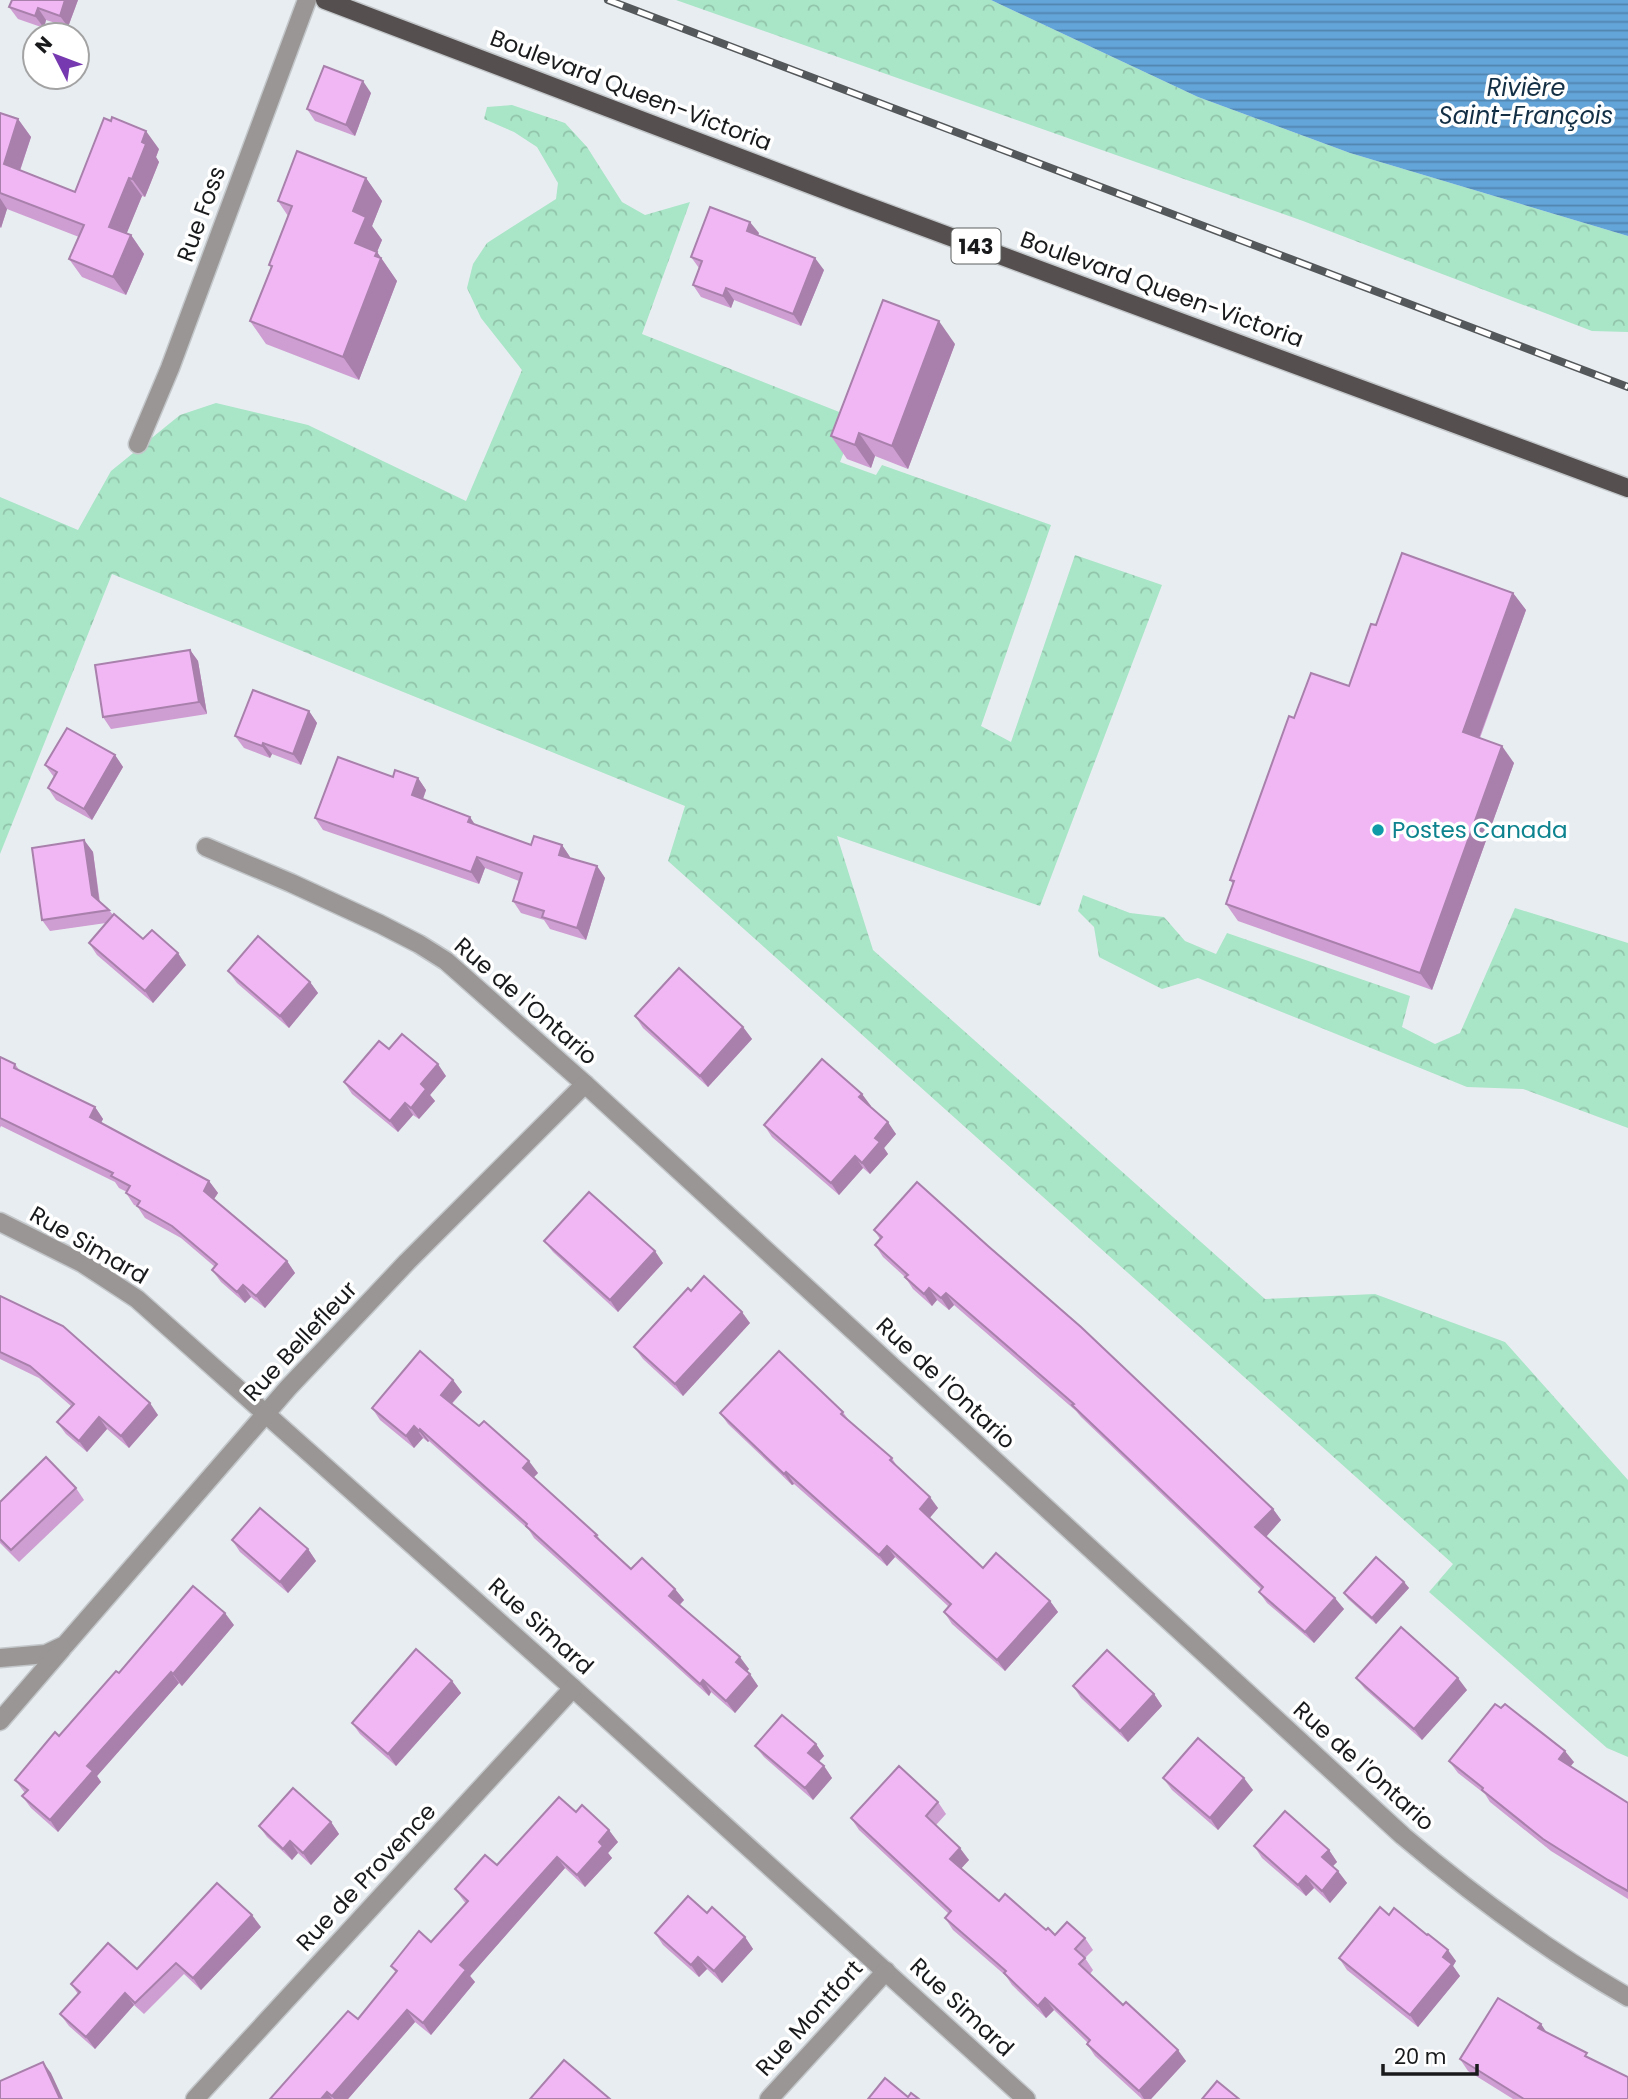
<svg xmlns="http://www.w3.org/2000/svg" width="1628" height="2099" font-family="Poppins,sans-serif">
	<defs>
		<pattern id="forest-crowns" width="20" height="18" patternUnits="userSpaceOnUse" patternTransform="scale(1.75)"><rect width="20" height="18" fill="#a9e5c7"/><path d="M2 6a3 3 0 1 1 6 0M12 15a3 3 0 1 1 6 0" fill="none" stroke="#91c4aa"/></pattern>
		<pattern id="water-rules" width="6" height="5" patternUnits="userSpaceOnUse" patternTransform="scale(1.75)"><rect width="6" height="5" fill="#63a4d9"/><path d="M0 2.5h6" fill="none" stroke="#5185af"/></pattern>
	</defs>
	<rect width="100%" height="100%" fill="#e8edf1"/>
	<g fill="url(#forest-crowns)">
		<path d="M676,0H991L1198,97L1350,153L1628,236V332L1592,331L1303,221Z"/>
		<path d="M512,105L565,123L587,147L622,202L645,215L690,202L642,334L857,419L840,462L876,475L882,465L1051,525L981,726L1011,742L1075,555L1162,585L1040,906L837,836L873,950L1265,1299L1375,1294L1505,1342L1628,1480V1757L1607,1748L1429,1592L1453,1564L668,861L685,806L112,574L0,854V497L78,530L111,471L180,415L216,403L308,425L466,501L522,370L481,318L467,288L473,264L487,243L556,199L558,183L537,147L514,132L484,119L487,107Z"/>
		<path d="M1083,895L1130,913L1164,917L1185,941L1216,954L1227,933L1410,996L1402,1027L1435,1044L1460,1033L1515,908L1628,943V1128L1523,1089L1467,1087L1198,978L1162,989L1099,957L1094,927L1078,911Z"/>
	</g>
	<path fill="url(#water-rules)" d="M991,0H1628V236L1350,153L1198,97Z"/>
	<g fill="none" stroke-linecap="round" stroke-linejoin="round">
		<defs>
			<g id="minor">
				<path d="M138,444L170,368L307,0"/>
				<path d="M206,847L291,883L380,924L419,944L446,961L585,1084L1403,1836C1474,1896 1547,1951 1628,1997"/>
				<path d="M0,1222L82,1263L137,1299L573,1688L1026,2099"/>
				<path d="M0,1658L46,1654L65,1645L288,1388L407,1262L585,1084"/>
				<path d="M0,1721L62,1649"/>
				<path d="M195,2099L573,1688"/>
				<path d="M769,2099L886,1971"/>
			</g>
			<path id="major" d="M325,0L851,200L1628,488"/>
		</defs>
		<use href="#minor" stroke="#c3c7ca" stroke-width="21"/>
		<use href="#major" stroke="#c3c7ca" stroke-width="21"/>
		<use href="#minor" stroke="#999695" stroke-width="18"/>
		<use href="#major" stroke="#55504f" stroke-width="18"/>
		<defs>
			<path id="rail" d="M608,0L1628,387"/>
		</defs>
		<use href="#rail" stroke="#55585a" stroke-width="8"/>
		<use href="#rail" stroke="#fff" stroke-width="5" stroke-dasharray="16" stroke-linecap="butt"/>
	</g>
	<g fill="#ce9dd2">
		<path d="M12,0H78L68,27L46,20L44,28L18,19L9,7Z"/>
		<path d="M371,93L355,136L315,121L307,109Z"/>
		<path d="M0,113L18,119L31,137L20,171L75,192L159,149L156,157L159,162L145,197L142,196L126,234L131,235L144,254L126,295L82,277L69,259L79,237L7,209L1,228L0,227Z"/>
		<path d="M366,178L382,201L372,226L382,240L377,252L397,281L359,380L266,344L250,321L271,267L269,265L288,216L278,201Z"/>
		<path d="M759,233L758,235L824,270L801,326L734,300L731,308L701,297L693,285L699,268L691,257Z"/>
		<path d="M955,344L908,469L875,456L871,468L847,459L831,436Z"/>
		<path d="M1513,593L1526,610L1480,738L1514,763L1432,990L1238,921L1226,904L1233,884L1230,880L1294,718L1349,686L1376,625Z"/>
		<path d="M190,650L198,661L207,714L111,729L103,717Z"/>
		<path d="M309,711L317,723L301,765L272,754L270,758L244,748L235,736Z"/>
		<path d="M115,755L123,767L92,820L56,800L48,788L54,777L45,765Z"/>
		<path d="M418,778L426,790L423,799L476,825L531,845H562L570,857V858L597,866L605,878L586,940L550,929L544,920L521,913L513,901L519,881L485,868L479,884L323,830L315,818Z"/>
		<path d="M84,840L93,852L100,902L109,910L113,915L143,939L186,965L153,1003L97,955L89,943L106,923L50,931L42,920Z"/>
		<path d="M228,971L310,982L318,993L289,1028L237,983Z"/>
		<path d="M635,1016L743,1027L752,1039L708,1087L643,1028Z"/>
		<path d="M389,1049L446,1076L430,1095L435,1101L419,1119L413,1115L398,1132L352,1094L344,1082Z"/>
		<path d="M0,1057L15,1064L20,1071L95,1107L103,1119L101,1123L209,1181L218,1193L214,1199L287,1261L295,1273L265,1308L251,1297L245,1303L221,1282L212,1270L215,1267L181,1238L145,1218L137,1206L134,1205L126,1193L127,1192L119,1188L115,1182L1,1126L0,1128Z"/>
		<path d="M862,1094L870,1107L896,1134L884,1148L888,1154L870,1174L863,1168L839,1195L772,1137L764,1125Z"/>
		<path d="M874,1230L1273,1509L1281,1520L1266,1537L1344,1609L1314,1643L1267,1603L1259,1592L1261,1589L1081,1417L1076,1411L954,1305L949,1310L937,1300L932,1306L913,1289L905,1277L883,1257L875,1245L880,1239Z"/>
		<path d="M544,1241L663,1263L618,1312L553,1252Z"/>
		<path d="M691,1291L750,1323L683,1396L643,1359L634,1347Z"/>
		<path d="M0,1296L158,1415L129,1448L107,1429L87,1452L66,1434L57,1422L71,1406L39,1378L0,1359Z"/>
		<path d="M453,1380L462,1392L452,1404L538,1473L533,1478L597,1535L602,1543L631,1569L675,1589L684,1600L680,1605L749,1669L747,1671L758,1686L735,1713L711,1692L709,1696L534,1538L529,1530L429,1441L428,1442L423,1438L414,1448L380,1420L372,1408Z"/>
		<path d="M843,1412L850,1422L892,1458L898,1468L938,1508L929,1518L983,1568L1050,1601L1058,1612L1005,1671L952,1624L944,1612L949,1607L895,1557L887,1566L794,1484L792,1485L728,1424L720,1413Z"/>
		<path d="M76,1488L84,1500L19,1562L0,1543V1502Z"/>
		<path d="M232,1540L308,1549L316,1561L288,1593L240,1552Z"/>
		<path d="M1404,1582L1409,1588L1376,1624L1348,1599L1344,1593Z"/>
		<path d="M234,1625L182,1686L179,1683L97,1776L101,1782L58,1832L31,1808L22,1796L25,1793L15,1780L59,1736L119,1673Z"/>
		<path d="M1356,1678L1467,1690L1422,1740L1365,1689Z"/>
		<path d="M452,1681L461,1693L396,1766L360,1734L352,1723Z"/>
		<path d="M1073,1686L1154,1694L1162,1706L1128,1742L1081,1698Z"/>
		<path d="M816,1744L824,1756L819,1762L824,1766L832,1778L813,1800L764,1757L755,1746Z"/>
		<path d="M1449,1761L1574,1762L1570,1766L1628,1803V1899L1551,1851L1490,1802L1485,1794L1458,1773Z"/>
		<path d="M1163,1778L1253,1790L1218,1830L1172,1790Z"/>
		<path d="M938,1802L946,1814L936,1825L969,1860L961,1868L999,1901L1046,1930L1055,1935L1085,1938L1093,1950L1085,1958L1093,1970L1090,1974L1123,2005L1186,2061L1151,2099H1142L1095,2056L1087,2044L1088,2043L1054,2010L1046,2018L1012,1985L1006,1976L953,1930L945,1918L949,1914L859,1830L851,1818Z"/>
		<path d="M576,1812L618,1842L608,1853L612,1858L585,1887L565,1868L470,1976L475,1982L431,2035L415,2022L348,2099H270L358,2019L396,1973L391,1966L431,1942L466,1904L455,1889L497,1865Z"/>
		<path d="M331,1822L339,1834L311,1865L298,1853L292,1860L267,1837L259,1826Z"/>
		<path d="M1254,1846L1329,1850L1337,1862L1333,1866L1347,1883L1330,1903L1314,1888L1306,1896L1262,1858Z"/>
		<path d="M707,1913L745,1937L753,1949L722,1983L707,1969L699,1977L663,1945L655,1933Z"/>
		<path d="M1389,1915L1456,1961L1453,1966L1460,1976L1418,2027L1347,1970L1339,1958Z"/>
		<path d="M261,1927L201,1990L184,1974L144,2014L134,2005L95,2049L69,2026L60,2014L78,1994L71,1984L137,1969Z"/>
		<path d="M1541,2024L1546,2033L1590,2058L1628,2099H1513L1468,2071L1460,2059Z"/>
	</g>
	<g fill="#a880ab">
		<path d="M65,0H78L68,27L60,16Z"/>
		<path d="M38,8L46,20L44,28L35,16Z"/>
		<path d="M363,81L371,93L355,136L346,125Z"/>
		<path d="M18,119L31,137L16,182L4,164Z"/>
		<path d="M146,131L159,149L156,157L159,162L145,197L132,179L142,142Z"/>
		<path d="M129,178L142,196L122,245L109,227Z"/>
		<path d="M366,178L382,201L372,226L382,240L377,252L397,281L359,380L343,357L353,211Z"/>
		<path d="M0,198L7,209L1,228L0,226Z"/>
		<path d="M750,222L759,233L755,243L747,231Z"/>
		<path d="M131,235L144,254L126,295L113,277Z"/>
		<path d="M815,258L824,270L801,326L793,314Z"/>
		<path d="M726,288L734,300L731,308L723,296Z"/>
		<path d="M939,321L955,344L908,469L892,446Z"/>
		<path d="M859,433L875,456L871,468L855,445Z"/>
		<path d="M1513,593L1526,610L1475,749L1463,732Z"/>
		<path d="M190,650L198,661L207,714L199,702Z"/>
		<path d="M309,711L317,723L301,765L293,754Z"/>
		<path d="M263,743L272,754L270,758L262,746Z"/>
		<path d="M1502,746L1514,763L1432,990L1420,973Z"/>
		<path d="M115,755L123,767L92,820L84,809Z"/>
		<path d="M418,778L426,790L420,807L412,795Z"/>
		<path d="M470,817L478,829L468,822Z"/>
		<path d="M84,840L93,852L100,907L92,895Z"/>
		<path d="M562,845L570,857L567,866L559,855Z"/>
		<path d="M477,857L485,868L479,884L471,872Z"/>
		<path d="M597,866L605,878L586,940L577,928Z"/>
		<path d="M178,953L186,965L153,1003L145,991Z"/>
		<path d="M310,982L318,993L289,1028L280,1016Z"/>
		<path d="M743,1027L752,1039L708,1087L700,1076Z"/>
		<path d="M438,1064L446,1076L430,1095L435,1101L419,1119L411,1108L421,1084Z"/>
		<path d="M862,1094L871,1106L868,1109L859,1097Z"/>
		<path d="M405,1103L413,1115L398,1132L390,1121Z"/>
		<path d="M95,1107L103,1119L98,1128L90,1117Z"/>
		<path d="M888,1122L896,1134L884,1148L888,1154L870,1174L862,1163L875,1138Z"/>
		<path d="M855,1156L863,1168L839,1195L831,1183Z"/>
		<path d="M209,1181L218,1193L212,1202L204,1191Z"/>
		<path d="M655,1251L663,1263L618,1312L610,1300Z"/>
		<path d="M287,1261L295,1273L265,1308L256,1296Z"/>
		<path d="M243,1285L251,1297L245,1303L237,1292Z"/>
		<path d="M929,1288L937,1300L932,1306L924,1294Z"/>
		<path d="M946,1293L954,1305L949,1310L941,1298Z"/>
		<path d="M742,1312L750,1323L683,1396L675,1384Z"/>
		<path d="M453,1380L462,1392L449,1406L441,1395Z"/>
		<path d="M150,1403L158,1415L129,1448L121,1436Z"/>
		<path d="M99,1417L107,1429L87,1452L79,1441Z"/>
		<path d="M414,1426L423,1438L414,1448L406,1436Z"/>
		<path d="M420,1429L429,1441L428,1442L419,1431Z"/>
		<path d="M529,1461L538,1473L531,1480L523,1468Z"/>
		<path d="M786,1472L794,1484L792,1485L784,1474Z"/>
		<path d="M930,1497L938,1508L928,1520L920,1509Z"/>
		<path d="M1273,1509L1281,1520L1264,1539L1255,1527Z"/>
		<path d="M887,1546L895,1557L887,1566L879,1555Z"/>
		<path d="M308,1549L316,1561L288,1593L280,1582Z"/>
		<path d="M1404,1582L1409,1588L1376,1624L1372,1618Z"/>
		<path d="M675,1589L684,1600L677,1607L669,1596Z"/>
		<path d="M1335,1598L1344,1609L1314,1643L1305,1632Z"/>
		<path d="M1050,1601L1058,1612L1005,1671L997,1660Z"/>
		<path d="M225,1613L234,1625L182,1686L173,1674Z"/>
		<path d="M740,1657L749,1669L745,1674L736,1662Z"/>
		<path d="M171,1672L179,1683L97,1776L101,1782L58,1832L50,1820L87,1766Z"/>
		<path d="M750,1674L758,1686L735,1713L726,1701Z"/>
		<path d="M1458,1678L1467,1690L1422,1740L1414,1729Z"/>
		<path d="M703,1680L711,1692L709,1696L700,1684Z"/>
		<path d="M452,1681L461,1693L396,1766L388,1754Z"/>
		<path d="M1154,1694L1162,1706L1128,1742L1120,1731Z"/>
		<path d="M816,1744L824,1756L816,1764L808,1753Z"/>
		<path d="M1565,1751L1574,1762L1567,1771L1559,1759Z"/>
		<path d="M824,1766L832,1778L813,1800L805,1788Z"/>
		<path d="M1244,1778L1253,1790L1218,1830L1210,1818Z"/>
		<path d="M331,1822L339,1834L311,1865L303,1853Z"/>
		<path d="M609,1830L618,1842L608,1853L612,1858L585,1887L577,1875L599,1842Z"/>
		<path d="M290,1841L298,1853L292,1860L283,1849Z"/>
		<path d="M960,1848L969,1860L959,1871L950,1859Z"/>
		<path d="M1329,1850L1337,1862L1330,1869L1322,1857Z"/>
		<path d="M557,1857L565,1868L470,1976L475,1982L431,2035L423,2023L460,1965Z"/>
		<path d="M1338,1871L1347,1883L1330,1903L1322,1891Z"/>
		<path d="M1306,1876L1314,1888L1306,1896L1298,1885Z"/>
		<path d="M252,1915L261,1927L201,1990L193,1978Z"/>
		<path d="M745,1937L753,1949L722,1983L714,1971Z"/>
		<path d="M1448,1950L1456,1961L1453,1966L1460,1976L1418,2027L1410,2015Z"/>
		<path d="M698,1957L707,1969L699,1977L691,1965Z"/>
		<path d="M125,1993L134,2005L95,2049L86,2037Z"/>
		<path d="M1045,1998L1054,2010L1046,2018L1038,2006Z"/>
		<path d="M407,2010L415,2022L348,2099H334L332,2096Z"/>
		<path d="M1541,2024L1549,2036L1538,2028Z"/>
		<path d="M1178,2050L1186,2061L1151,2099H1144L1139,2091Z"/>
		<path d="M43,2062L51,2073L63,2099H60Z"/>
		<path d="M327,2092L332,2099H321Z"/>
	</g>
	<g fill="#f0b7f4" stroke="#a880ab" stroke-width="2">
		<path d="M12,0H65L60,16L38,8L35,16L9,7Z"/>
		<path d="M324,66L363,81L346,125L307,109Z"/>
		<path d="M0,113L18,119L4,164L75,192L104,118L111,121L112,117L146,131L142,142L146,144L132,179L129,178L109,227L131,235L113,277L69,259L84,225L0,193Z"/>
		<path d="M297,151L366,178L353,211L366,217L355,243L377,252L375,256L381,258L343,357L250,321L272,266L269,265L292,206L278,201Z"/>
		<path d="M710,207L750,222L747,231L815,258L793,314L726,288L723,296L693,285L702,261L691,257Z"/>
		<path d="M883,300L939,321L892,446L859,433L855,445L831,436Z"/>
		<path d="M1402,553L1513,593L1463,732L1502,746L1420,973L1226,904L1234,881L1230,880L1289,716L1294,718L1311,673L1349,686L1371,624L1376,625Z"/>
		<path d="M190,650L199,702L103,717L95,665Z"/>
		<path d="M253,690L309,711L293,754L263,743L262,746L235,736Z"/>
		<path d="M67,728L115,755L84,809L48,788L57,772L45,765Z"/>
		<path d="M338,757L393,777L395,770L418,778L412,795L470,817L468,822L531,845L534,836L562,845L559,855L597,866L577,928L542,917L544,911L513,901L522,873L477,857L471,872L315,818Z"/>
		<path d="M84,840L92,895L109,910L42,920L32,848Z"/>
		<path d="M114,914L143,939L152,930L178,953L145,991L89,943Z"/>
		<path d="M258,936L310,982L280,1016L228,971Z"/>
		<path d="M679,968L743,1027L700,1076L635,1016Z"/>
		<path d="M402,1034L438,1064L421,1084L426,1089L411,1108L405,1103L390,1121L344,1082L379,1041L389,1049Z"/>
		<path d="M0,1057L15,1064L14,1068L95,1107L90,1117L209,1181L204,1191L287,1261L256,1296L243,1285L237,1292L212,1270L217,1264L172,1226L137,1206L140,1201L126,1193L130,1186L111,1176L113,1173L0,1118Z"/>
		<path d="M822,1059L862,1094L859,1097L888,1122L875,1138L880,1142L862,1163L855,1156L831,1183L764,1125Z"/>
		<path d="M917,1182L988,1246L1081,1327L1273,1509L1255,1527L1335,1598L1305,1632L1259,1592L1263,1587L1072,1405L1074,1404L946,1293L941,1298L929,1288L924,1294L905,1277L908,1275L875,1245L882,1237L874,1230Z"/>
		<path d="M589,1192L655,1251L610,1300L544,1241Z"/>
		<path d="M704,1276L742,1312L675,1384L634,1347L688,1288L691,1291Z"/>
		<path d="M0,1296L63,1326L150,1403L121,1436L99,1417L79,1441L57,1422L74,1404L30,1366L0,1352Z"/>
		<path d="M420,1351L453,1380L441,1395L479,1426L484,1421L529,1461L523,1468L597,1535L595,1536L631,1569L642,1558L675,1589L669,1596L740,1657L736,1662L750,1674L726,1701L703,1680L700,1684L526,1526L527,1524L420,1429L419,1431L414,1426L406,1436L372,1408Z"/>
		<path d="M779,1351L843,1412L841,1414L892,1458L890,1460L930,1497L920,1509L983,1568L996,1553L1050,1601L997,1660L944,1612L951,1604L887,1546L879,1555L786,1472L784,1474L720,1413Z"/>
		<path d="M46,1457L76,1488L11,1550L0,1539V1502Z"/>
		<path d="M260,1508L308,1549L280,1582L232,1540Z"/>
		<path d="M1376,1557L1404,1582L1372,1618L1344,1593Z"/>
		<path d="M193,1586L225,1613L173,1674L171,1672L87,1766L93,1771L50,1820L22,1796L28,1790L15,1780L55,1732L59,1736L116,1671L119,1673Z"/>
		<path d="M1401,1627L1458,1678L1414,1729L1356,1678Z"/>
		<path d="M416,1649L452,1681L388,1754L352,1723Z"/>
		<path d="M1107,1650L1154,1694L1120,1731L1073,1686Z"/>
		<path d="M1495,1704L1501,1708L1505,1704L1565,1751L1559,1759L1628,1803V1891L1608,1880L1543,1839L1482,1790L1483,1788L1449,1761Z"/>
		<path d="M782,1715L816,1744L808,1753L824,1766L805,1788L755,1746Z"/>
		<path d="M1198,1738L1244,1778L1210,1818L1163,1778Z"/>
		<path d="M899,1766L938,1802L926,1816L960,1848L950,1859L999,1901L1005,1894L1046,1930L1048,1928L1055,1935L1067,1922L1085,1938L1075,1949L1085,1958L1079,1964L1123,2005L1126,2002L1178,2050L1139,2091L1087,2044L1090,2040L1045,1998L1038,2006L1004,1973L1006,1971L945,1918L951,1911L851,1818Z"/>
		<path d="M293,1788L331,1822L303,1853L290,1841L283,1849L259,1826Z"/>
		<path d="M559,1797L576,1812L582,1805L609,1830L599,1842L603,1846L577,1875L557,1857L460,1965L466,1970L423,2023L407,2010L332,2096L327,2092L321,2099H270L348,2011L358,2019L397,1971L391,1966L419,1931L431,1942L468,1901L455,1889L485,1855L497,1865Z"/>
		<path d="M1285,1811L1329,1850L1322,1857L1338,1871L1322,1891L1306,1876L1298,1885L1254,1846Z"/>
		<path d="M217,1883L252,1915L193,1978L176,1963L135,2003L125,1993L86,2037L60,2014L80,1992L71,1984L108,1943L137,1969Z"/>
		<path d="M688,1896L707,1913L712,1907L745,1937L714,1971L698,1957L691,1965L655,1933Z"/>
		<path d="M1380,1907L1389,1915L1394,1908L1427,1935L1428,1934L1448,1950L1443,1957L1452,1964L1410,2015L1339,1958Z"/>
		<path d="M1498,1998L1541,2024L1538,2028L1587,2053L1585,2056L1628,2077V2099H1524L1460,2059Z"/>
		<path d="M564,2060L610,2099H530Z"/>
		<path d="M43,2062L60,2099H0V2081Z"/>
		<path d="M885,2078L908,2097L911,2093L919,2099H868Z"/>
		<path d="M1217,2081L1239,2099H1202Z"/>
	</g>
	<circle fill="#0f9aa8" stroke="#fff" stroke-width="2.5" cx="1378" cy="830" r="7"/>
	<g text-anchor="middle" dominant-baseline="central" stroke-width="7" stroke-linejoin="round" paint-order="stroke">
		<rect fill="#fff" stroke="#5d5f5f" stroke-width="2" x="951.5" y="228.5" width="49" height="35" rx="5"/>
		<g font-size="21" font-weight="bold" fill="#181a1b">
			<text x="976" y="246">143</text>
		</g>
		<g font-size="23" fill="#181a1b" stroke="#fff">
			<text transform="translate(631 90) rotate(21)">Boulevard Queen-Victoria</text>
			<text transform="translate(201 214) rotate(-70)">Rue Foss</text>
			<text transform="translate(1162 289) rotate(20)">Boulevard Queen-Victoria</text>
			<text transform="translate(526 1001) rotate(41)">Rue de l'Ontario</text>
			<text transform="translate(89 1245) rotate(30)">Rue Simard</text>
			<text transform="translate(300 1341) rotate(-47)">Rue Bellefleur</text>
			<text transform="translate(946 1383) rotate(43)">Rue de l'Ontario</text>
			<text transform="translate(541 1626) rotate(42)">Rue Simard</text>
			<text transform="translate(1364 1766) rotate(42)">Rue de l'Ontario</text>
			<text transform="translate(366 1877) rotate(-47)">Rue de Provence</text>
			<text transform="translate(962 2007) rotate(43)">Rue Simard</text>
			<text transform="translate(809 2018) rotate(-48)">Rue Montfort</text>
		</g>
		<g font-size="23" fill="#0d838f" stroke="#fff" text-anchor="start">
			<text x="1392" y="830">Postes Canada</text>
		</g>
		<g font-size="24" font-style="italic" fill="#132f45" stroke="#fff">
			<text x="1526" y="87">Rivière<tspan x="1526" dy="28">Saint-François</tspan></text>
		</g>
	</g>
	<g transform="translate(56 56) rotate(312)"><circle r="33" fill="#ffffff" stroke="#a3a3a4" stroke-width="2"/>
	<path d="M0-5L12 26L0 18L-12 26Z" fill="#7639af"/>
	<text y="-10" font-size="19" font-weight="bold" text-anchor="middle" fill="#181a1b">N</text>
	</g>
	<path d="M1383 2064v10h94v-10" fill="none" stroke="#181a1b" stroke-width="3.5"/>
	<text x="1394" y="2064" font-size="21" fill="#181a1b" stroke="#ffffff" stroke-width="5" paint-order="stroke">20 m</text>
</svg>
